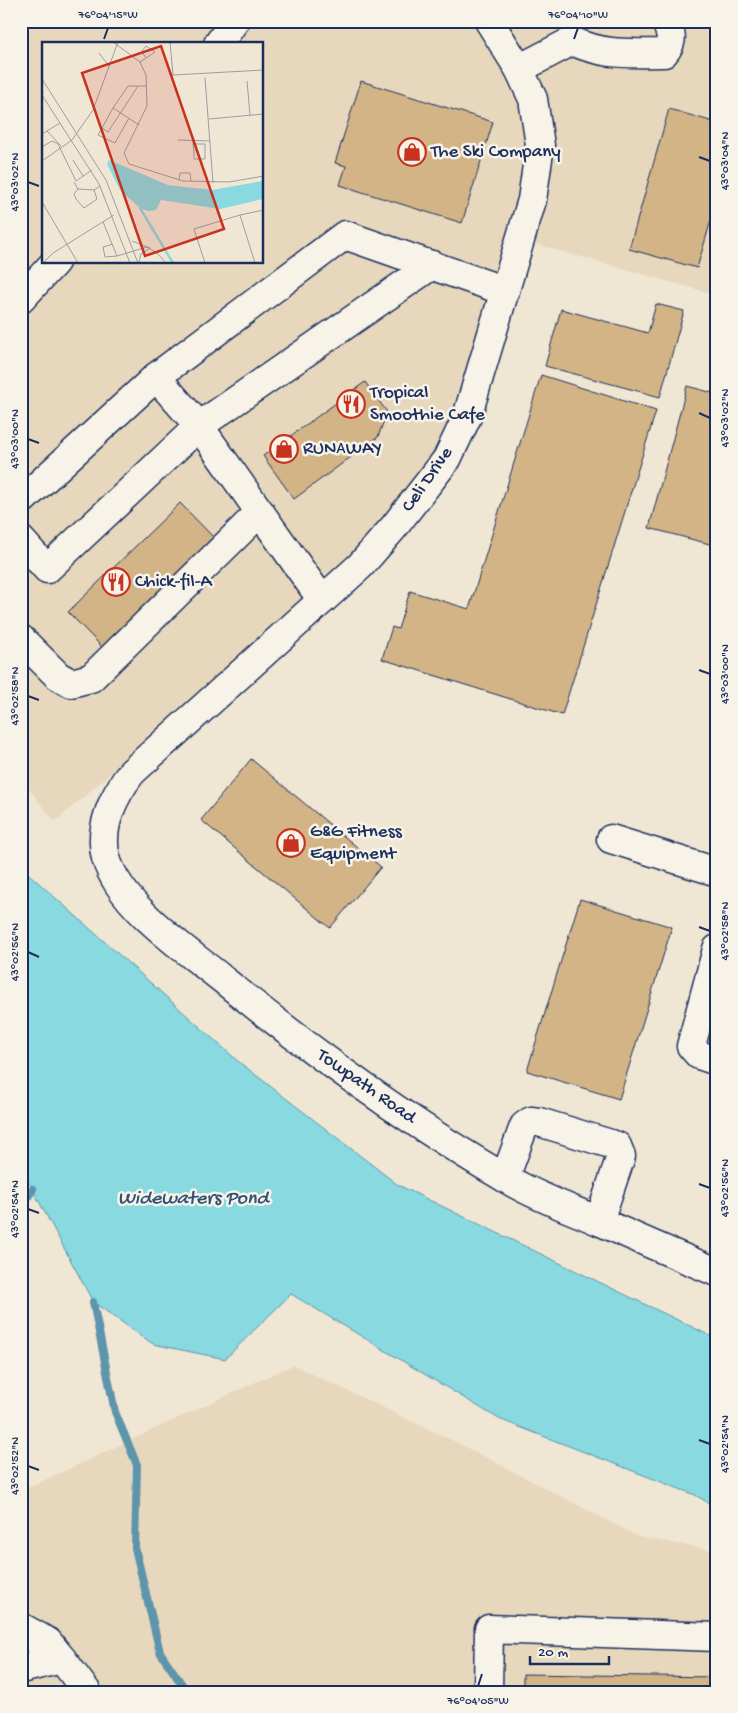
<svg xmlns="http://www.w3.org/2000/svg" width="738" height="1713" font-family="'Gochi Hand',sans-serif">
	<rect width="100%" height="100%" fill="#f0e6d4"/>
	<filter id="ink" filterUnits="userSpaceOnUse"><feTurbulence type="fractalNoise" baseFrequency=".02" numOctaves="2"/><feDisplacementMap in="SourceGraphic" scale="10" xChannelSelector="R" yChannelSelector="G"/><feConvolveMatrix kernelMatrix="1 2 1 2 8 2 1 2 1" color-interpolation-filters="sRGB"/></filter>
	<g filter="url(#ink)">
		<g fill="#e7d7bd" fill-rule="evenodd">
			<path d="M21,21H717V295L514,238L462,400L435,450L347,566L55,822L21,779ZM44,44H262V262H44Z"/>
			<path d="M293,1365L460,1444L639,1537L717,1551V1692H21V1491Z"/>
		</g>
		<path fill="#88d9e0" stroke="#5c95ac" d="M21,867L239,1062L398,1185L717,1339V1508L695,1495L499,1419L291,1294L225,1359L153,1344L93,1302L21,1168Z"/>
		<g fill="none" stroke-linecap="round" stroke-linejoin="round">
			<g stroke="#5c95ac" stroke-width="8">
				<path d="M21,1208L33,1189"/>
				<path d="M93,1302L115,1412L137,1465L135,1548L160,1652L187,1692"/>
			</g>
		</g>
		<g fill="#d2b486" stroke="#1b2f5e">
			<path d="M361,81L493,122L462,223L340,185L346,166L335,163Z"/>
			<path d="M669,109L717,123V200L697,268L629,249Z"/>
			<path d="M656,304L684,311L660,397L545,366L561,309L648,333Z"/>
			<path d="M541,375L656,411L562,715L382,659L392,627L398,629L410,591L469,609Z"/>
			<path d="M365,382L387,412L378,437L294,499L263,456Z"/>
			<path d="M687,386L717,394V546L649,528Z"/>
			<path d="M180,503L216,540L104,649L68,612Z"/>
			<path d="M251,759L381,867L330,928L201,820Z"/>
			<path d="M580,899L672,927L619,1099L527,1071Z"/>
			<path d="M523,1674L717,1677V1692H523Z"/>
		</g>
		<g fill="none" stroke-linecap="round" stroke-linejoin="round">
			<defs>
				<g id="minor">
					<path d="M489,21L519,69L533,99L540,145L532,200L467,417L447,459L394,527L360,566L132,772C114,795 98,827 106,858C120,906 184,948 221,978C313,1053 409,1123 512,1182C540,1198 571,1209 601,1222C639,1239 678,1256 717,1272"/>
					<path d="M572,41C606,56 628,53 664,53C674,41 672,34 665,21"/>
					<path d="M519,69L572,41"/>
					<path d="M21,501L156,377"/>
					<path d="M21,540L47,569L199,426L432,265"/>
					<path d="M322,600L199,426L156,377L345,235L505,291"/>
					<path d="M21,639L58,676L71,683L91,678L260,512"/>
					<path d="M611,839L717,872"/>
					<path d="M717,949L691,1046L699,1055L717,1061"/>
					<path d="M505,1178L524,1126L531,1121L539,1122L617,1146L621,1156L599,1221"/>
					<path d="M41,1649L62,1659L87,1692"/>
					<path d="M488,1692L489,1629L717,1637"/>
				</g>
				<g id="major">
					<path d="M218,44L235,21"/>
					<path d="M21,299L55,262"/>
					<path d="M21,1627L48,1642L62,1659L21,1669"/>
				</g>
			</defs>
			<use href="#minor" stroke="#1b2f5e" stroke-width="31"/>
			<use href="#major" stroke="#1b2f5e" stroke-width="31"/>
			<use href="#minor" stroke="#f7f3e8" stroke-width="28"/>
			<use href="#major" stroke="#f7f3e8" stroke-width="28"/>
		</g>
	</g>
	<path fill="none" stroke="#1b2f5e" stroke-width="2" d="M104,39L108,28M574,39L578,28M699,157L710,161M28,182L39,186M699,413L710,418M28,439L39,443M699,670L710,674M28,696L39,700M699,927L710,931M28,952L39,957M699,1184L710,1188M28,1209L39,1213M699,1440L710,1444M28,1466L39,1470M478,1686L482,1674"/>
	<defs>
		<symbol id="shop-ring" viewBox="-11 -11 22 22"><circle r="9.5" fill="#f7f3e8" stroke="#c8321e" stroke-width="1.5"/><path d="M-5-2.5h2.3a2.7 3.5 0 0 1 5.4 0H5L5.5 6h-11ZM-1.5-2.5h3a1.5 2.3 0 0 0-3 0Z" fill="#c8321e"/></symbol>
		<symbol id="restaurant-ring" viewBox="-11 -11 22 22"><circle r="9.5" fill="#f7f3e8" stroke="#c8321e" stroke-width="1.5"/><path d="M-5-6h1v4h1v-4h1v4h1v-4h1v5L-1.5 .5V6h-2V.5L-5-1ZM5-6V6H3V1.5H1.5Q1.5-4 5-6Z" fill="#c8321e"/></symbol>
	</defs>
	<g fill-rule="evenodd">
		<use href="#shop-ring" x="396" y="136" width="32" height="32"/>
		<use href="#restaurant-ring" x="335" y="388" width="32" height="32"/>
		<use href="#shop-ring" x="268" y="433" width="32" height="32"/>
		<use href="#restaurant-ring" x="100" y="566" width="32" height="32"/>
		<use href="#shop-ring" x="275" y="827" width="32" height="32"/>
	</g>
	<g text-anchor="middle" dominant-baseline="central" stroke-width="5" stroke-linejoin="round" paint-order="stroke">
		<g font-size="19" fill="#1b2f5e" stroke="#f7f3e8" text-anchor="start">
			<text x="431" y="152">The Ski Company</text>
			<text x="370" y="393">Tropical<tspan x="370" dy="22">Smoothie Cafe</tspan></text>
			<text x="303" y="449">RUNᴀWAY</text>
			<text x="135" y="582">Chick-fil-A</text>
			<text x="310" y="832">G&amp;G Fitness<tspan x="310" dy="22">Equipment</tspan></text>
		</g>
		<g font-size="19" fill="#1b2f5e" stroke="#f7f3e8">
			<text transform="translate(428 480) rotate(-55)">Celi Drive</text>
			<text transform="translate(366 1087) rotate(35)">Towpath Road</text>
		</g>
		<g font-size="20" font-style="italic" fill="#315178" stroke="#f7f3e8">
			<text x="193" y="1199">Widewaters Pond</text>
		</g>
	</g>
	<g transform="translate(42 42)">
		<rect width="221" height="221" fill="#f0e6d4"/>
		<path d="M67,118L126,143L170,148L221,139V157L178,167L119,158L114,168L106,169L98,166L78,148L65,122Z" fill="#88d9e0"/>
		<path fill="none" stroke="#88d9e0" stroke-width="2.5" d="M98,166L131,221"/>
		<path fill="none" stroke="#9b9da5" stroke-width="1" d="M71,0L98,20L104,33L105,64L82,111L87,122L141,139L187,140L222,134M128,0L131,33L222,28M57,11L67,24M98,20L113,10L104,4L100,9L103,15M163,36L171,141M0,37L64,138L96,221M205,39L208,73M0,53L57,142L88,221M71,66L60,86L66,90L96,44M167,77L222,72M97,83L71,66L86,44H105M60,86L56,93L73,101L87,76M5,89L19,104M0,92L18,81M30,98L51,68L76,0M136,98L168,99M151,98V102L152,110V117H163V102H151M0,105L10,99L16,102L34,139L50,128M31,118L41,134M0,119L30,98M137,138L138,131H148L149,139M32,140L36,147L52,148L58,144M36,147L32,152L34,157L42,166L55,157L52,148M0,160L36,221M198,173L222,168M61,180L75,214L105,205L115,211L124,221M90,199L108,206M71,202L61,205L63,215L75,214M97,220L99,212L108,206M1,221L11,211L72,173M163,221L152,187L198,173L213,221"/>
		<path fill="#c8321e" fill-opacity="0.15" stroke="#c8321e" stroke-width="2.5" d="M119,4L182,187L103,214L40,31Z"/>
		<rect width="221" height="221" fill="none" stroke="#1b2f5e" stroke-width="2.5"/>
	</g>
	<rect width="738" height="1713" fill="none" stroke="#f7f3e8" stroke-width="55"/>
	<path d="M530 1656v8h79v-8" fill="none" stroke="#1b2f5e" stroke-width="2.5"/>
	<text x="538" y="1656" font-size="15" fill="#1b2f5e" stroke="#f7f3e8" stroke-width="4" paint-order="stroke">20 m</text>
	<rect x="28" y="28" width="682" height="1658" fill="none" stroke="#1b2f5e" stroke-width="2"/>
	<g font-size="12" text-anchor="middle" fill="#1b2f5e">
		<text x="108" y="18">76°04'15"W</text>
		<text x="578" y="18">76°04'10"W</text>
		<text transform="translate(724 161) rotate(-90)" y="4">43°03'04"N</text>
		<text transform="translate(14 182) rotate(-90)" y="4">43°03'02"N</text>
		<text transform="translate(724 418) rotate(-90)" y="4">43°03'02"N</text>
		<text transform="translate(14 439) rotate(-90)" y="4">43°03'00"N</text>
		<text transform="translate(724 674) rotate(-90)" y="4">43°03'00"N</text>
		<text transform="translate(14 696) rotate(-90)" y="4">43°02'58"N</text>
		<text transform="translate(724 931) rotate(-90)" y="4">43°02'58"N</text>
		<text transform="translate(14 952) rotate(-90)" y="4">43°02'56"N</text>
		<text transform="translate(724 1188) rotate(-90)" y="4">43°02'56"N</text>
		<text transform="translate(14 1209) rotate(-90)" y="4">43°02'54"N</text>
		<text transform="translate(724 1444) rotate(-90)" y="4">43°02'54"N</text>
		<text transform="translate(14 1466) rotate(-90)" y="4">43°02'52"N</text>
		<text x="478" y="1704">76°04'05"W</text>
	</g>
</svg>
